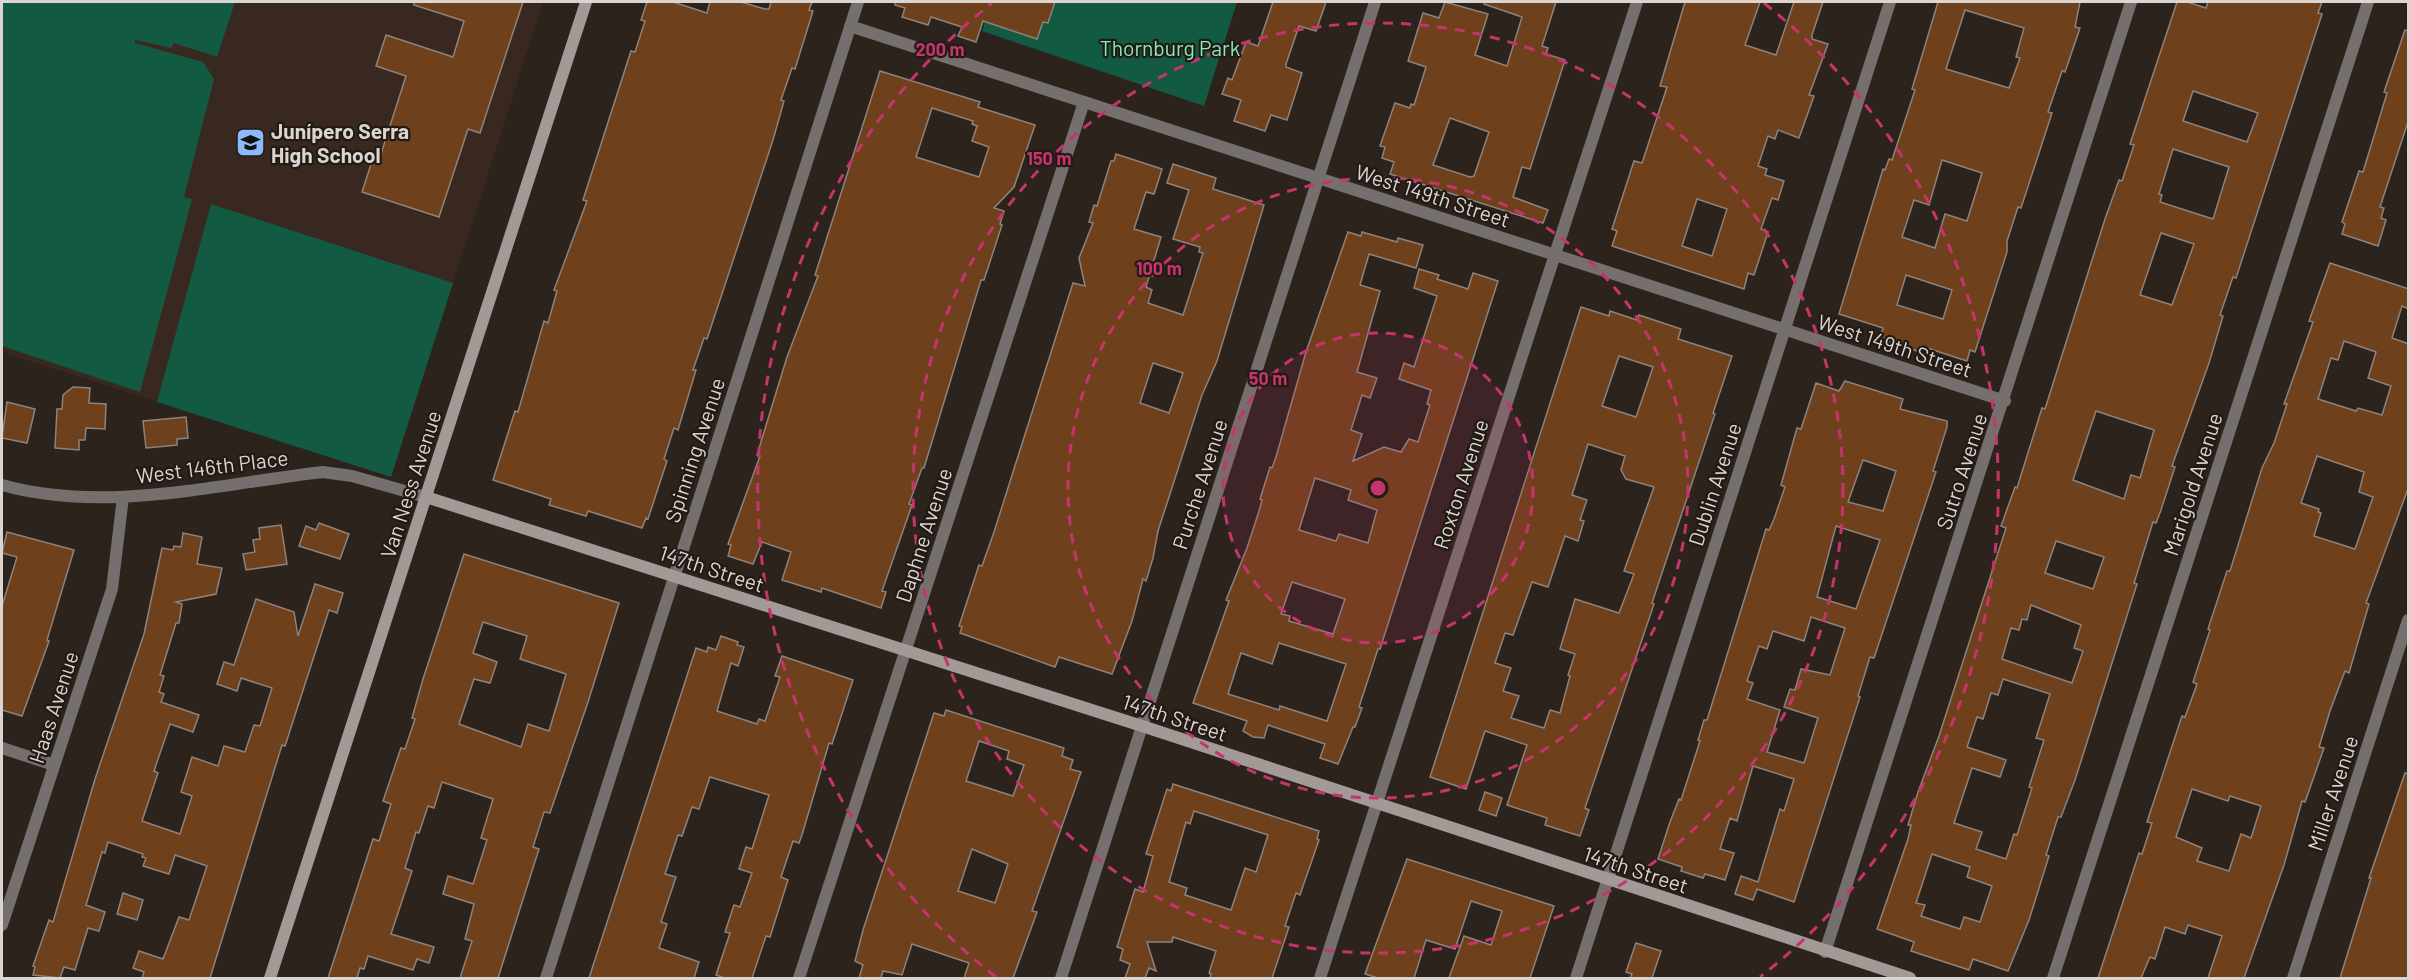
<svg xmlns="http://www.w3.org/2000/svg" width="2410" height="980" font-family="Barlow,sans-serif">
	<rect width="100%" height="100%" fill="#2c231d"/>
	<path fill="#392820" d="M2,2H543L391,477L2,352Z"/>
	<g fill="#125a41">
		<path d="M2,2H235L217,57L174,43L171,48L135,40V43L203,62L214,79L184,197L192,199L190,207L140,392L2,346Z"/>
		<path d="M992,2H1237L1204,106L982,31Z"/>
		<path d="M211,204L453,283L391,477L157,402Z"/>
	</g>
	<g fill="#6e401b" stroke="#8e837c" stroke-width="1.5" fill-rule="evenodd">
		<path d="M414,2H523L480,133L468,129L439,217L362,192L374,155L380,157L406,76L376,66L386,35L453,57L464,21L414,5Z"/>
		<path d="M647,2H673L707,13L710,2H741L765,9H769L771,2H812L809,10L813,11L795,69L792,68L781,100L784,101L773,140L707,339L704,338L693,370H696L678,430L674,428L664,459L667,461L648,519L646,518L642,528L588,511L586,516L549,505L551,499L493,480L515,411L518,412L544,321L548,323L557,291L554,290L587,201L583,200L631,51L635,52L645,21L641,20Z"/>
		<path d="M895,2H1055L1048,23L1043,22L1037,39L983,21L976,42L958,36L962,27L931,17L928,25L902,17L905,8L895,5Z"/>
		<path d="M1273,2H1326L1316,31L1299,26L1286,64V67L1302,73L1287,120L1271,115L1265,131L1234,121L1241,100L1222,94L1228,78L1232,80L1246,42L1258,46Z"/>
		<path d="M1445,2L1488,14L1475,55L1507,66L1522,17L1484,4L1485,2H1556L1542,46L1548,48L1546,54L1565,60L1530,169L1522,167L1513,197L1548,210L1543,223L1390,174L1394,162L1382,158L1385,147L1380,146L1395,103L1410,108L1411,104L1414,105L1426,67L1408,61L1423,13L1439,18ZM1450,118L1489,132L1474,176L1470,177L1433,165Z"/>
		<path d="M1685,2H1760L1745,45L1776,55L1794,2H1823L1812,35V39L1828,44L1809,95L1814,96L1799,138L1778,130L1775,139L1768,136L1758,166L1767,169L1765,175L1784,181L1778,200L1772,198L1761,229L1768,232L1754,275L1748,273L1744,289L1612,246L1617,231L1612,229L1634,161L1642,163L1667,87L1660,86ZM1697,199L1727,209L1712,256L1682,246Z"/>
		<path d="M1938,2H2080L2075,27L2080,28L2065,72L2062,71L2048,112L2052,113L2021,208L2018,207L2007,241V252L1975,352L1970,350L1967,361L1921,346L1920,352L1880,339L1883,328L1839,314L1883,169L1885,170L1889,159L1892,160L1915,90L1912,89ZM1965,10L2024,28L2016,57L2020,58L2009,88L1946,69ZM1942,160L1982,173L1967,221L1945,214L1935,248L1902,237L1914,200L1929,205ZM1906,275L1952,290L1943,319L1897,305Z"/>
		<path d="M2177,2H2187L2206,8L2208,2H2322L2318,13L2322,14L2236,278L2233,277L2220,315L2223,316L2209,363L2172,466L2175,467L2161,510L2156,523L2153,522L2134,583L2137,584L2075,780L2061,817H2058L2046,855L2049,856L2029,920L2008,971L1973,959L1969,970L1911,951L1914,942L1877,929L1908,839L1911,825H1908L1918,792L1939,736L2006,528L2001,526L2015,487L2017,488L2042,408L2045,409L2105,219L2119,180L2122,181L2134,145L2130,144ZM2193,91L2258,113L2247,142L2183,121ZM2173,149L2229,167L2213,219L2160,202L2162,195L2159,194ZM2161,233L2194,244L2172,305L2140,295ZM2096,411L2154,430L2140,478L2131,475L2124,499L2073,480ZM2056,541L2104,557L2093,589L2045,573ZM2031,605L2081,625L2074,648L2083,651L2072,683L2002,659L2011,628L2019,630L2022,619L2027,620ZM2003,679L2050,694L2036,738L2044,740L2029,787L2032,788L2017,835L2014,834L2006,859L1976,849L1982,832L1954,823L1972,768L2000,777L2006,760L1967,747L1977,717L1983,719L1991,693L1998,695ZM1932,854L1970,867L1967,877L1992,886L1980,922L1964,917L1960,929L1921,916L1925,905L1916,903Z"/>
		<path d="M2405,30L2409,31V119L2380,207L2384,208L2381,218L2386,220L2378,246L2342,234L2345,224L2342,222L2359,171L2363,172L2387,93L2384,92Z"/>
		<path d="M880,71L980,102L978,107L1035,125L1014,187L994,208L1004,211L1000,224L1002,225L984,280H981L924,468H922L909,504L912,505L882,591L886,592L881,608L822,588L821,592L782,580L791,552L762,542L753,564L728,556L731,545L728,544L760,456L757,455L787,357L818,276L815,275ZM932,108L973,121L972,124L977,126L972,141L989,147L979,177L916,157Z"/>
		<path d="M1116,154L1162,169L1154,194L1146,192L1134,229L1161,237L1146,287L1152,290L1148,303L1183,315L1203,253L1199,252L1200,247L1173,239L1189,190L1167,183L1173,164L1216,178L1213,189L1264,205L1217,361L1202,395L1158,531L1153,558L1146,581L1143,579L1132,621L1112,674L1059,657L1055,667L960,633L962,627L959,626L979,565L982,566L994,532L1073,283L1085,286L1079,258L1093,223L1089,222L1094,205L1097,206L1111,161H1114ZM1153,363L1183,373L1169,413L1140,403Z"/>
		<path d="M1348,232L1361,236L1362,232L1397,242L1398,238L1423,245L1416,268L1369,254L1360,285L1380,291L1357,372L1377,378L1370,398L1362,395L1351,430L1362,434L1353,461L1384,447L1401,452L1409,439L1418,442L1430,405L1427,404L1431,390L1399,379L1404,363L1414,367L1437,296L1414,288L1419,269L1439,275L1437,279L1468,289L1473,273L1498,281L1380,649H1378L1359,707L1362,708L1355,727H1353L1338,764L1320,758L1325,744L1268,725L1264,738L1253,737L1243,731L1247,721L1193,703L1229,601L1226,600L1247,548L1259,511L1262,500L1260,499L1270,467L1272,468L1276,457L1306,352ZM1315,478L1351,490L1348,500L1377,510L1368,543L1339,534L1336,541L1299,530ZM1292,582L1345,599L1333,634L1289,621L1290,616L1281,614ZM1279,643L1346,664L1327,721L1280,706L1279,710L1228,694L1241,653L1272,664Z"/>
		<path d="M2330,263L2409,289V309L2402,306L2392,338L2409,344V486L2366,603L2369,604L2349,673L2345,671L2330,711L2319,747L2324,748L2305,802L2302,801L2284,865L2244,978H2208L2222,936L2188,925L2185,934L2165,927L2155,959L2150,957L2141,978H2098L2139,853L2142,854L2152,823L2147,822L2182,716L2185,717L2197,684L2193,682L2210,630L2208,629L2227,571H2230L2262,468L2274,443L2287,404H2284L2313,322L2309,321ZM2344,341L2376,352L2368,378L2391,386L2382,415L2358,408L2356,411L2318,399L2331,358L2338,360ZM2317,456L2364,472L2359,492L2373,497L2355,549L2314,536L2321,513L2318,512L2319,509L2301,503ZM2192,789L2228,801L2230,796L2261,806L2251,838L2241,834L2229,871L2197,861L2202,848L2176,837Z"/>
		<path d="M1581,307L1609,316L1610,311L1637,320L1639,315L1681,329L1678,339L1732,356L1713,413L1715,414L1652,603L1654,604L1585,808L1589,810L1580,836L1545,825L1547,818L1507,805L1527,745L1485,731L1466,789L1430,777ZM1619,356L1653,367L1636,417L1602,406ZM1588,444L1625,456L1621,470L1626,479L1654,487L1624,571L1634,574L1619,613L1575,599L1560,649L1575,654L1568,675L1570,676L1560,713L1550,710L1544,728L1511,718L1519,696L1503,691L1511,668L1495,663L1505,633L1513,635L1532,582L1548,587L1565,536L1578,541L1584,521L1580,520L1587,500L1572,495Z"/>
		<path d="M1845,381L1903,399L1900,409L1947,421V427L1933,471L1936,472L1874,658L1870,657L1858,696L1860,697L1794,902L1757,889L1753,900L1735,894L1741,876L1758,882L1780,809L1784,811L1794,779L1753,766L1737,821L1730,818L1720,849L1734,853L1725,880L1705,874L1703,878L1681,871L1682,867L1658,859L1670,822L1679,799L1681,800L1700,741L1698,740L1704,720H1707L1766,529L1769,530L1774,519L1785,487L1781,485L1797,428L1801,429L1816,383L1839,391ZM1863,460L1896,471L1883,511L1848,502ZM1836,526L1880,540L1856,609L1817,597ZM1811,617L1845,628L1830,675L1801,669L1795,690L1790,689L1784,707L1818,718L1804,763L1767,752L1780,710L1747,699L1753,683L1747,681L1759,646L1767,649L1773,631L1804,641Z"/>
		<path d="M73,387L90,388L89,403L106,404L105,429L86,428L85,440H79V450L55,448L57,409H62L63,395Z"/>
		<path d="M7,402L35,409L27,443L2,438Z"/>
		<path d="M186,417L188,438L177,439V445L146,448L143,421Z"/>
		<path d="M319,523L349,534L340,559L299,546L306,526L316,530Z"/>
		<path d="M281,525L287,564L246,570L243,554L255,552L253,540L260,539L259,528Z"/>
		<path d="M7,532L74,550L47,640L49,641L22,716L2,710V606L17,557L2,553Z"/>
		<path d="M183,533L202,537L197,564L222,568L216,594L176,602L182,604L179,623H176L160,675L164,676L159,692L164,694L161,702L199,715L193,732L170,724L154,771L158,773L142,821L180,834L192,796L181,792L192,757L218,766L224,746L245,752L254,725L260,726L272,688L241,678L237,691L217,684L224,662L234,665L256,599L294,612L298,636L315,584L343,593L337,613L329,610L285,746L282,745L210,978H142L144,972L133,968L139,951L163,959L179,917L189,920L207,866L175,855L169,874L143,866L146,858L142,857L143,854L108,842L105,853L102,852L86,905L105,912L99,931L88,928L75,970L64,967L60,978L33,975L35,967L33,966L49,920L53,922L95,779L144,634L162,548L173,550L174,546L181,547Z"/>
		<path d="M464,554L619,603L588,702L550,813L544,812L533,847L539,849L498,978H460L472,941L465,939L474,904L443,894L448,876L473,884L487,840L481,838L493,799L442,782L434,808L428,806L419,833L416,832L405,868L412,871L391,934L434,947L429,963L417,959L413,970L368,956L364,969L360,968L357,978H328L373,839L379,841L391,804L383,801L401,748L405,749L415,719L412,718L423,679ZM483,622L527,636L520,659L566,674L549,731L528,724L521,747L459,724L474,679L490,683L497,662L473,653Z"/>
		<path d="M721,636L738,642L737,645L744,647L738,666L731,663L717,711L757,724L759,719L765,721L780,677L775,676L782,656L853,680L832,744L829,743L802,835L799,843L793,841L781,877L788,880L770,937L766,936L752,978H725L716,975L730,933L725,932L734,905L740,907L752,873L739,869L746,847L752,849L769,795L710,777L699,809L692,807L682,836L678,835L665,874L676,877L661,922L667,924L659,948L699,962L694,978H589L696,648L707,652L708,647L716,650Z"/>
		<path d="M946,710L1064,748L1062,756L1073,760L1070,769L1081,772L1032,911L1037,912L1013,978H964L969,963L912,944L902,975L883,971L881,978H859L863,965L855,961L863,930L934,713L944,716ZM979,741L1009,751L1007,759L1024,765L1013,796L966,781ZM972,849L1008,864L995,903L958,891Z"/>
		<path d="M2405,773L2409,774V978H2340L2371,878H2369Z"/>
		<path d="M1173,784L1319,831L1317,839L1319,840L1300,895L1296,893L1285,926L1289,927L1272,978H1210L1211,974L1209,973L1216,951L1173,937L1172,942H1147L1156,971L1149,968L1145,978H1125L1130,964L1120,960L1123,949L1117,947L1135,889L1143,892L1153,856L1146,854L1167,789L1171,791ZM1194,811L1268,835L1256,872L1245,868L1231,910L1185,895L1187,888L1169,882L1186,822L1190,824Z"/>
		<path d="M1485,792L1502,798L1496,816L1479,810Z"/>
		<path d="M1407,859L1554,906L1530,978H1449L1464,936L1491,945L1502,911L1471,901L1455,949L1426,940L1414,978H1378L1365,974Z"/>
		<path d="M123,893L143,900L137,920L117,914Z"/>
		<path d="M1636,943L1661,951L1652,978H1630L1632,974L1626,972Z"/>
	</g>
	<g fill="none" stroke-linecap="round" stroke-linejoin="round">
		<g stroke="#756f6e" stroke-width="12">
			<path d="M850,26L2005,401"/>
			<path d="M2,485C106,514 217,484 323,472L352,476L426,497"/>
			<path d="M2,748L54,765"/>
			<path d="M2,925L112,589L123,497"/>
			<path d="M1825,952L2131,2"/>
			<path d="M546,978L858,2"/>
			<path d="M799,978L1084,102"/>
			<path d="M1061,978L1375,2"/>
			<path d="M1320,978L1637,2"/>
			<path d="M1576,978L1890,2"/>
			<path d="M2053,978L2368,2"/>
			<path d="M2293,978L2408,620"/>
		</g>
		<g stroke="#a39a97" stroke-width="12">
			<path d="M426,497L1142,726L1910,978"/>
			<path d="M270,978L586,2"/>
		</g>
	</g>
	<circle cx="1378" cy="488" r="155" fill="#c6346d" fill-opacity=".12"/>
	<g fill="none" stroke="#c6346d" stroke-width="3" stroke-dasharray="10 8">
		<circle cx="1378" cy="488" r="155"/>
		<circle cx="1378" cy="488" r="310"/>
		<circle cx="1378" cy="488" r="465"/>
		<path d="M996 977A620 620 0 0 1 992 3M1764 3A620 620 0 0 1 1760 977"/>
	</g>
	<defs>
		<symbol id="school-square" viewBox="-11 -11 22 22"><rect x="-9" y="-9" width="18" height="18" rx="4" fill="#8cb9fc" stroke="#221a14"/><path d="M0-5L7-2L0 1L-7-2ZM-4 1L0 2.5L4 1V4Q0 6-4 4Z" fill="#111"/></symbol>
	</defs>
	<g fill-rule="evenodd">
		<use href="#school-square" x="234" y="126" width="33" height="33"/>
	</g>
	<g text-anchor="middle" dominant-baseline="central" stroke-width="4.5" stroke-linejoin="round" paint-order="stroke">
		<g font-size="21" fill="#87e9be" stroke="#221a14">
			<text x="1170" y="47">Thornburg Park</text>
		</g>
		<g font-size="21" font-weight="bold" fill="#dbd5d1" stroke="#221a14" text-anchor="start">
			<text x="271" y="130">Junípero Serra<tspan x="271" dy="24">High School</tspan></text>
		</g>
		<g font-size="21" fill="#dbd5d1" stroke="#221a14">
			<text transform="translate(1433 195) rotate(18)">West 149th Street</text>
			<text transform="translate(1895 345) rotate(18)">West 149th Street</text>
			<text transform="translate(694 450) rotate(-72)">Spinning Avenue</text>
			<text transform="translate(212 466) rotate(-7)">West 146th Place</text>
			<text transform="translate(1961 471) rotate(-72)">Sutro Avenue</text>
			<text transform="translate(410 484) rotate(-72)">Van Ness Avenue</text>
			<text transform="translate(1199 484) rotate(-72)">Purche Avenue</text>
			<text transform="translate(1460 484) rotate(-72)">Roxton Avenue</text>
			<text transform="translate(1714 484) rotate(-72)">Dublin Avenue</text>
			<text transform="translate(2192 484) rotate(-72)">Marigold Avenue</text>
			<text transform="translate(923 535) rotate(-72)">Daphne Avenue</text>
			<text transform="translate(712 568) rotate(18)">147th Street</text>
			<text transform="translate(53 707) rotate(-72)">Haas Avenue</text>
			<text transform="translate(1175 717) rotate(18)">147th Street</text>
			<text transform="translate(2332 793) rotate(-72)">Miller Avenue</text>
			<text transform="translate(1636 869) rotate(18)">147th Street</text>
		</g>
	</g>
	<circle cx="1378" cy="488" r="9" fill="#c6346d" stroke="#221a14" stroke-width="3"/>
	<g font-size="18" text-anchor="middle" font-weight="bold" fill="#c6346d" stroke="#221a14" stroke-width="4.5" stroke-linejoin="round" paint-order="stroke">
		<text x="940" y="56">200 m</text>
		<text x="1049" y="165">150 m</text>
		<text x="1159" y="275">100 m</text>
		<text x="1268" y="385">50 m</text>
	</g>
	<rect width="2410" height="980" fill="none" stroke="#dbd5d1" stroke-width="6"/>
</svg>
